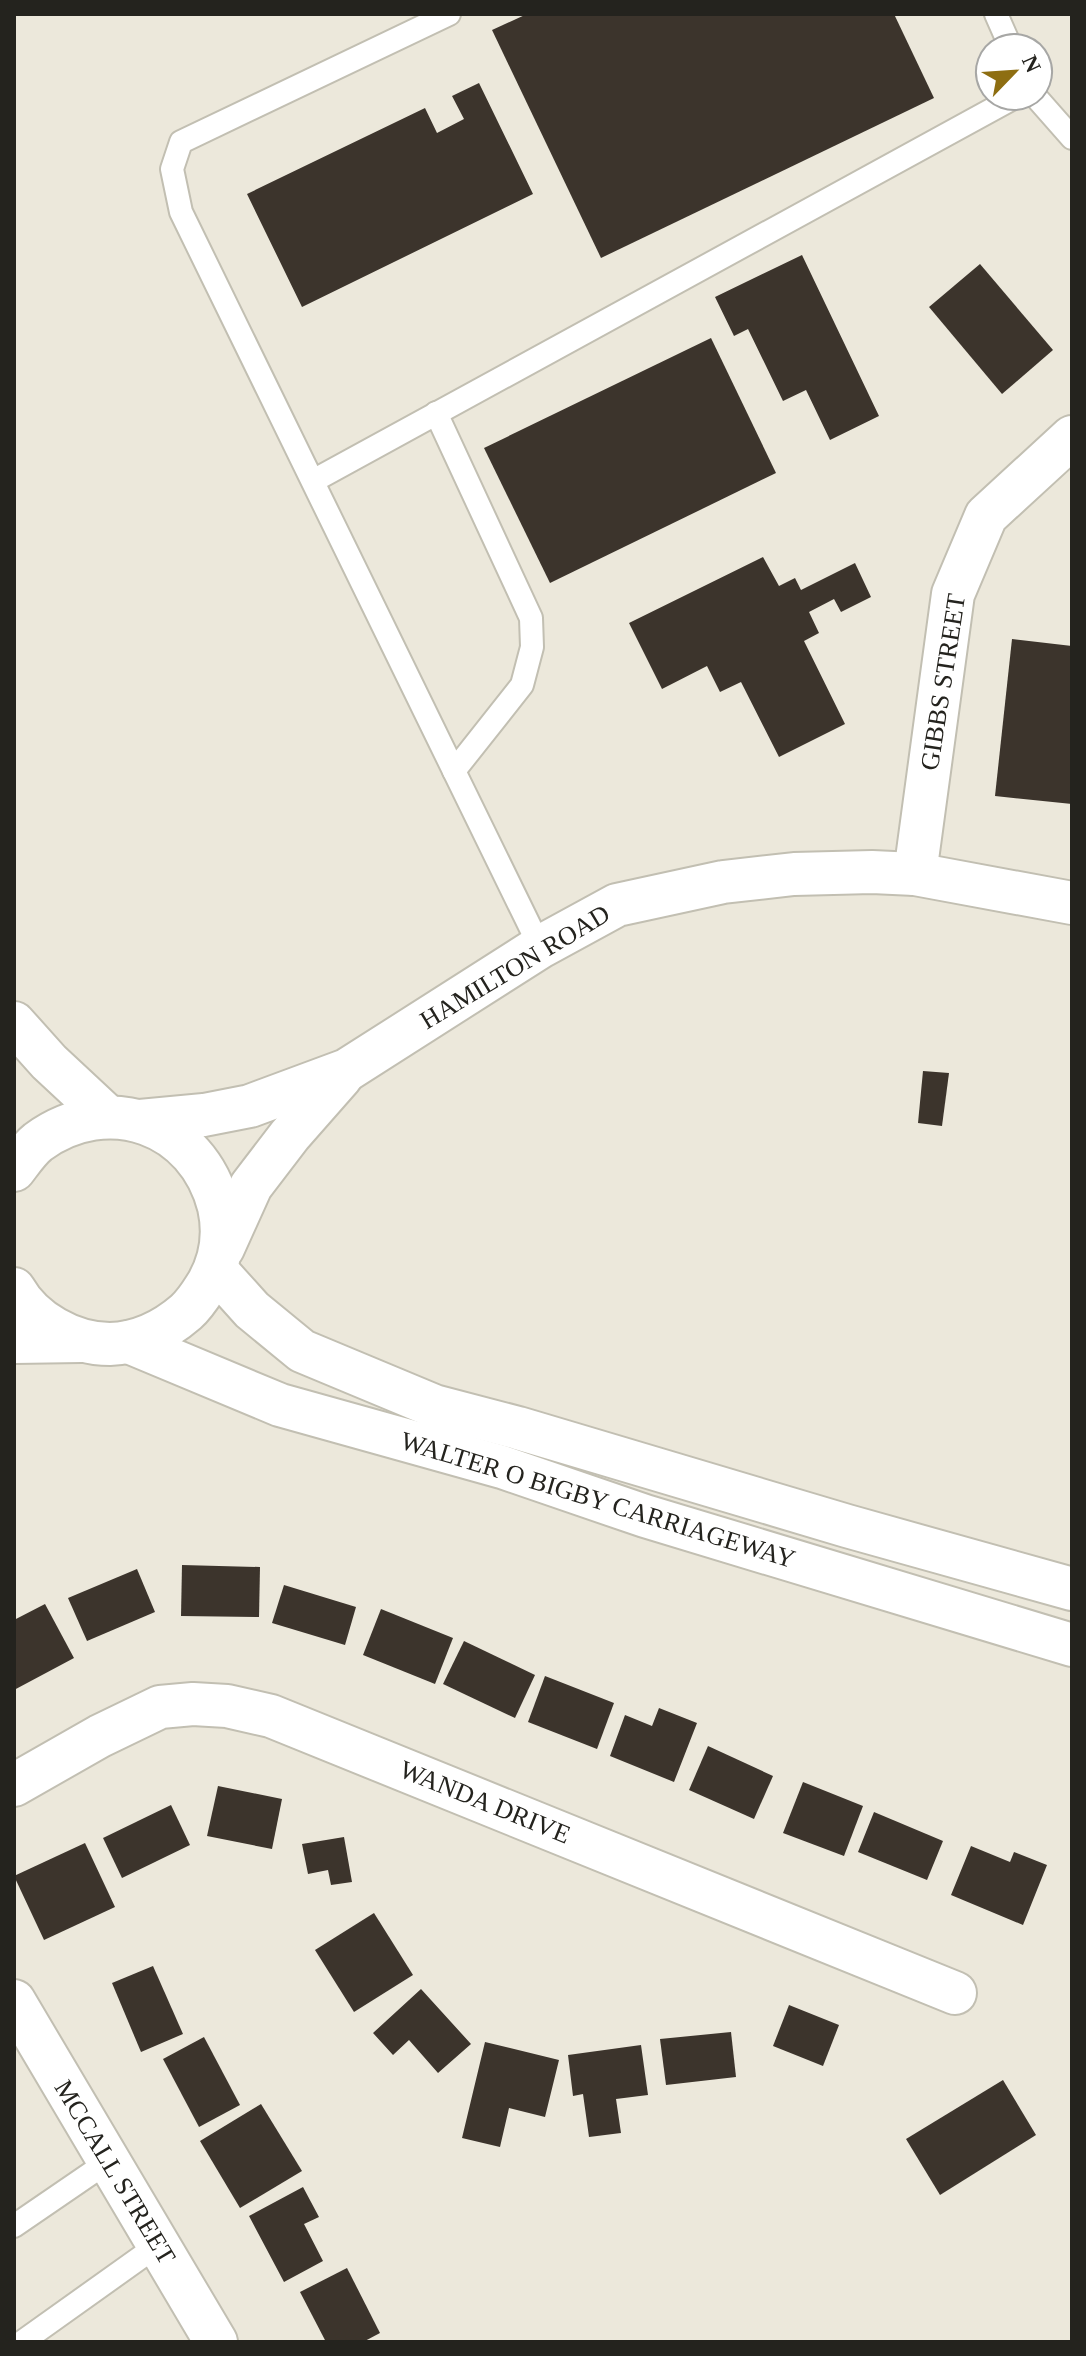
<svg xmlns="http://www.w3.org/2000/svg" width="1086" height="2356" font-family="'Times New Roman',serif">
	<rect width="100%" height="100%" fill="#ece8db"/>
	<g fill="#3c342c">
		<path d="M527,14H894L934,98L601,258L492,30Z"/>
		<path d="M479,83L533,194L302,307L247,194L425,108L437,133L464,119L452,96Z"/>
		<path d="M802,255L879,416L830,440L806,390L783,401L748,329L734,336L715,297Z"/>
		<path d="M980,264L1053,350L1002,394L929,307Z"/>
		<path d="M711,338L776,473L550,583L484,448Z"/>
		<path d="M763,557L779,586L795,578L801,590L855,563L871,597L841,612L834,599L809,612L819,633L804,641L845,724L779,757L741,682L720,692L707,666L662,689L629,623Z"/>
		<path d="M1012,639L1072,646V804L995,796Z"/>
		<path d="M923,1071L949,1073L942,1126L918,1123Z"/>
		<path d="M182,1565L260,1567L259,1617L181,1616Z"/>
		<path d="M137,1569L155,1612L87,1641L68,1598Z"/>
		<path d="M284,1585L356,1607L345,1645L272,1623Z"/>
		<path d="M45,1604L74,1658L14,1690V1620Z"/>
		<path d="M381,1609L453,1638L435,1684L363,1655Z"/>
		<path d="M464,1641L535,1675L515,1718L443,1684Z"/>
		<path d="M545,1676L614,1703L597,1749L528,1722Z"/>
		<path d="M659,1708L697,1723L674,1782L610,1756L625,1715L652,1726Z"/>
		<path d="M708,1746L773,1776L754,1819L689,1790Z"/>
		<path d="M803,1782L863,1806L844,1856L783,1833Z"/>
		<path d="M218,1786L282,1799L272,1849L207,1836Z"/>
		<path d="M171,1805L190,1845L122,1878L103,1838Z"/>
		<path d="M874,1812L943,1841L927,1880L858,1852Z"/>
		<path d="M344,1837L352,1882L331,1885L328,1870L308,1874L302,1844Z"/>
		<path d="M85,1843L115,1907L44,1940L14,1876Z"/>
		<path d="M971,1846L1010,1862L1014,1852L1047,1865L1023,1925L951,1895Z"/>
		<path d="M374,1913L413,1975L354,2012L315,1950Z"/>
		<path d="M153,1966L183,2034L141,2052L112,1983Z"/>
		<path d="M421,1989L471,2044L438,2073L409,2040L393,2055L373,2033Z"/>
		<path d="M789,2005L839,2025L823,2066L773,2046Z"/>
		<path d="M731,2032L736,2077L666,2085L660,2039Z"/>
		<path d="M204,2037L240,2105L199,2127L163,2059Z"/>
		<path d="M485,2042L559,2060L545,2117L509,2108L500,2147L462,2138Z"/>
		<path d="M641,2045L648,2095L616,2099L621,2133L589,2137L583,2094L573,2096L568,2055Z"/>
		<path d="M1003,2080L1036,2135L940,2195L906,2139Z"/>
		<path d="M261,2104L302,2171L240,2208L200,2141Z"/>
		<path d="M303,2187L319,2217L304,2224L323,2261L284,2282L249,2216Z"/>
		<path d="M347,2268L380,2333L363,2342H326L300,2292Z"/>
	</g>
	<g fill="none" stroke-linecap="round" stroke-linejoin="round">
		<defs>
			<g id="lane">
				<path d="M449,14L181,142L172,169L181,212L540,947"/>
				<path d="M996,14L1011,48"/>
				<path d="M1035,96L1072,138"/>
				<path d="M436,413L531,618L532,647L522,685L454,771"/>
				<path d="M313,481L1017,96"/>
				<path d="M14,2226L109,2161"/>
				<path d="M22,2342L158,2245"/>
			</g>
			<g id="street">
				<path d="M915,874L953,594L986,516L1072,437"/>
				<path d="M14,1023L49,1062L108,1117"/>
				<path d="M140,1121L204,1115L250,1106L347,1070L540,947L617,905L723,882L794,874L872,872L915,874L1072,903"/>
				<path d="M14,1170C21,1161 29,1149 38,1142C108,1091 198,1123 219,1207C225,1234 221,1260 208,1283C201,1294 196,1303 186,1312C164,1331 140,1343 110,1344C72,1344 32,1321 14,1289"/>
				<path d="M223,1248L251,1186L290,1135L341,1077"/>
				<path d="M216,1270L252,1310L302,1351L434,1406L518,1428L847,1526L1072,1589"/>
				<path d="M14,1342L81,1341"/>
				<path d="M129,1342L280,1405L502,1467L645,1516L1072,1645"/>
				<path d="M14,1785L100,1736L160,1707L193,1704L227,1706L271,1716L955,1993"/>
				<path d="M14,2001L216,2342"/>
			</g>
		</defs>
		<use href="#lane" stroke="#c2bfb2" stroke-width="26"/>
		<use href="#street" stroke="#c2bfb2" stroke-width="46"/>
		<use href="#lane" stroke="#fff" stroke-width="22"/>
		<use href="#street" stroke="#fff" stroke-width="42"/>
	</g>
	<g text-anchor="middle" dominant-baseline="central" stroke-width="8" stroke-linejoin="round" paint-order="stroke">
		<g font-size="26" fill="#24231e" stroke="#fff">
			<text transform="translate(943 682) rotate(-81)">GIBBS STREET</text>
			<text transform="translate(515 967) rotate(-31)">HAMILTON ROAD</text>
			<text transform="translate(598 1500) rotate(17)">WALTER O BIGBY CARRIAGEWAY</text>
			<text transform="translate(485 1802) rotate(22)">WANDA DRIVE</text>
			<text transform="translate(115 2172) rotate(59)">MCCALL STREET</text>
		</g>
	</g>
	<rect width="1086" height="2356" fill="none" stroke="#24231e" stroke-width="32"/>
	<g transform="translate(1014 72) rotate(65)"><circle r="38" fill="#ffffff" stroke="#a7a7a5" stroke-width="2"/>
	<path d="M0-6L14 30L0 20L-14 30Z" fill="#8e6e11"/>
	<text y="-12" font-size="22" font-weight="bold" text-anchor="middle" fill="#24231e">N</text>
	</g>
</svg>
